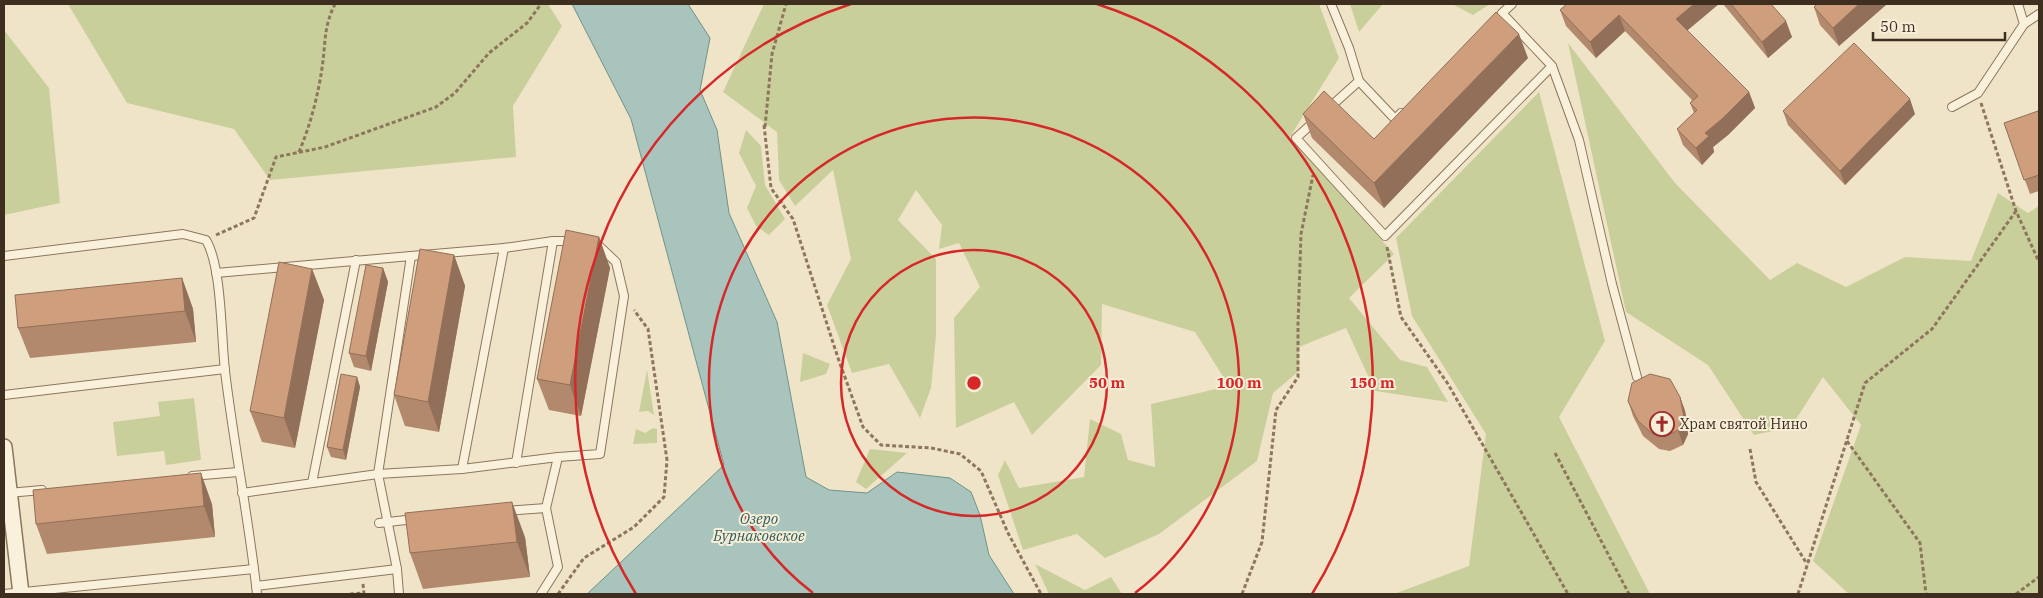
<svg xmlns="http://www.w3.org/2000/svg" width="2043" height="598" font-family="'IBM Plex Serif',serif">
	<rect width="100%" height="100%" fill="#f0e4c8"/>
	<g fill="#c9cf9b">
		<path d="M68,4H548L562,26L513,106L516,157L270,180L234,129L127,103Z"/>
		<path d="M764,4H1319L1339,58L1290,137L1394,254L1349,298L1400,360L1427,367L1448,402L1375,391L1346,328L1299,347V371L1273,393L1257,461L1159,534L1105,558L1077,534L1023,550L998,475L1005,460L1019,488L1084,477L1090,419L1121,434L1128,460L1155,467L1151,404L1229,386L1195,332L1102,304L1101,365L1032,435L1014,402L956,428L954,318L980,287L959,243L939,249L942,225L916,190L898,220L936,259V336L931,388L920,418L889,364L852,373L827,305L851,259L833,170L795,206L779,180L777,132L723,92Z"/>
		<path d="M1350,4H1383L1359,32Z"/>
		<path d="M1452,4H1490L1473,15Z"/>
		<path d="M4,30L49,88L60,203L4,215Z"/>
		<path d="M1568,43L1675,183L1770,280L1797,263L1846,287L1905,257L1971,261L1998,193L2028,213L2039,206V594H1849L1813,561L1861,425L1823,377L1791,427L1754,435L1708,365L1626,312Z"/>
		<path d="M1539,92L1605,341L1559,417L1650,594H1394L1469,566L1486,434L1412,316L1396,238Z"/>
		<path d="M746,130L761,146L765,185L785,219L769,235L756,226L747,208L756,186L739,153Z"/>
		<path d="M803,353L830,364L826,374L800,382Z"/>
		<path d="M647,370L654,415L648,411L639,412Z"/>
		<path d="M194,398L201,460L166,465L164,451L117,456L113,422L160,416L158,402Z"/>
		<path d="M653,428L657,429V443L633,444L636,429L645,433Z"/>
		<path d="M870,449L907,453L866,489L856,482Z"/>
		<path d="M1035,564L1085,590L1111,577L1122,594H1049Z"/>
	</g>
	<path fill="#a9c4bc" stroke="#6f938a" d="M572,4H688L710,38L700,90L717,130L729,213L777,322L806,477L829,490L867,493L897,472L950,478L971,492L980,515L989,555L1014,594H587L724,465L631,119Z"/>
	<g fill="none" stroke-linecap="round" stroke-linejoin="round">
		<defs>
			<g id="service">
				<path d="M2024,24L2039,14"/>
				<path d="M1552,66L1579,140L1612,284L1637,377"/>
				<path d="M1359,81L1395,119L1401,113"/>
				<path d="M1952,107L1978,93L2024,24L2018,4"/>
				<path d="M1329,108L1359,81L1349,48L1331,4"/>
				<path d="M1315,121L1296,138L1385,236L1552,66L1502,13L1512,4"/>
				<path d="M4,256L183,234L206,240C222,267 221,336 225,371C234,446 249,520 257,594"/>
				<path d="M411,256L504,248L553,241H573"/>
				<path d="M216,273L411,256L378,474L397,569L399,594"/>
				<path d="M4,395L225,369"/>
				<path d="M516,463L553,241"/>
				<path d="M462,469L504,248"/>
				<path d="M192,476L238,472"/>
				<path d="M312,483L356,260"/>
				<path d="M8,493L42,490"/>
				<path d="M242,493L378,474L462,469L558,457L600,454L624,296L616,262L596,243"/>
				<path d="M506,511L546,508"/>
				<path d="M379,523L415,519"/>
				<path d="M256,586L397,569"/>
				<path d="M4,594L254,569"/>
				<path d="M541,594L558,567L546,508L558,457"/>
			</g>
			<path id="minor" d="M4,447L21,594"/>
		</defs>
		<use href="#service" stroke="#8d765c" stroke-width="10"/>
		<use href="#minor" stroke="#8d765c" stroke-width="18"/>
		<g stroke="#8d765c" stroke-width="3" stroke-dasharray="4 2.5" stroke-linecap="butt">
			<path d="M1981,103L2016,211L2039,262"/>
			<path d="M764,125L771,188L793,219L838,358L863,427L881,445L931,448L960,454L981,471L1008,533L1041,594"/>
			<path d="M765,127L772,54L786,4"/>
			<path d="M299,152C310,126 318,96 322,68C326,43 323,28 335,4"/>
			<path d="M216,235L254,218L276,157L325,147L436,107L455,93L489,53L527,23L541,4"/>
			<path d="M1387,247L1401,317L1448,384L1568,594"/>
			<path d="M1847,441L1920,543L1926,594"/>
			<path d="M1750,449L1756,482L1807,564"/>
			<path d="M1555,453L1629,594"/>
			<path d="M363,584L364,594"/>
			<path d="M350,594L364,593"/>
			<path d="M558,594L584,558L634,527L664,497L667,460L648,329L634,310"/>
			<path d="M1242,594L1262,542L1276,410L1298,377V325L1301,234L1313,175"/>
			<path d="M1798,594L1865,383L1932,329L2016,211"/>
			<path d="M2016,594L2039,577"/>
		</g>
		<use href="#service" stroke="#faf1dc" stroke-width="8"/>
		<use href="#minor" stroke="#faf1dc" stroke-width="15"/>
	</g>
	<g fill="#b2896c">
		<path d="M1567,4L1687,31L1749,92L1755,108L1728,135L1713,147L1714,152L1702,165L1683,145L1677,129L1694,113L1690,103L1692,100L1625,31L1596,58L1566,26L1560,10Z"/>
		<path d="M1723,4H1771L1792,37L1768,58Z"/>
		<path d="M1887,4L1839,46L1820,25L1814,7Z"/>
		<path d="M1528,58L1384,208L1312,138L1303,114L1374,139Z"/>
		<path d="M1783,111L1915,114L1845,185L1788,125Z"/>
		<path d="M2039,116V191L2030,194L2004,123Z"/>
		<path d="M599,237L610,268L581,416L549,410L537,379Z"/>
		<path d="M454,255L465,286L439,432L405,426L394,395Z"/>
		<path d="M383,268L388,282L371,371L354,367L349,353Z"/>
		<path d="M312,269L324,300L295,448L262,442L250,411Z"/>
		<path d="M182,278L193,309L196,342L30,358L18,328Z"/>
		<path d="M357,377L360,387L346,460L331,457L327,447Z"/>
		<path d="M1680,397L1685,411L1689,432L1683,445L1670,451L1659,449L1643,436L1633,416L1628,401Z"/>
		<path d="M212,504L215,537L47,554L36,524Z"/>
		<path d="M525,537L530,577L423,589L410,553Z"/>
	</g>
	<g fill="#916f58">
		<path d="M1694,4H1719L1682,35L1676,19Z"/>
		<path d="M1859,4H1887L1839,46L1833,28Z"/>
		<path d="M1619,15L1625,31L1596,58L1590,42Z"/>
		<path d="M1786,21L1792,37L1768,58L1762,42Z"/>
		<path d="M1519,34L1528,58L1384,208L1374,183Z"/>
		<path d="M1749,92L1755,108L1728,135L1713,147L1714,152L1702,165L1696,148L1705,133Z"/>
		<path d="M1910,99L1915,114L1845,185L1840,171Z"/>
		<path d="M599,237L610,268L581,416L570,385Z"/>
		<path d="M454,255L465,286L439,432L428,402Z"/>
		<path d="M383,268L388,282L371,371L366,356Z"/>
		<path d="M312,269L324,300L295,448L284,418Z"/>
		<path d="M182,278L193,309L196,342L185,311Z"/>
		<path d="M357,377L360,387L346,460L343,450Z"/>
		<path d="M1680,397L1685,411L1689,432L1683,445L1678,430Z"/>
		<path d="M201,473L212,504L215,537L204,506Z"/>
		<path d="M512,502L525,537L530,577L517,542Z"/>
	</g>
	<g fill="#cf9f7d" stroke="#916f58">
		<path d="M1567,4H1694L1676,19L1749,92L1722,119L1705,133L1709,136L1696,148L1677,129L1697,110L1690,103L1698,96L1619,15L1590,42L1560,10Z"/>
		<path d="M1731,4H1771L1786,21L1762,42Z"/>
		<path d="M1817,4H1859L1833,28L1814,7Z"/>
		<path d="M1496,12L1519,34L1374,183L1303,114L1324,91L1374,139Z"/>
		<path d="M1854,43L1910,99L1840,171L1783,111Z"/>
		<path d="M2038,111L2039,116V175L2024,180L2004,123Z"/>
		<path d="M566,230L599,237L570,385L537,379Z"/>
		<path d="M420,249L454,255L428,402L394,395Z"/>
		<path d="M279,262L312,269L284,418L250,411Z"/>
		<path d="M366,265L383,268L366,356L349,353Z"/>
		<path d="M182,278L185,311L18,328L15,295Z"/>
		<path d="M341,374L357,377L343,450L327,447Z"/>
		<path d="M1650,374L1670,379L1680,397L1684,417L1678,430L1665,437L1653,434L1638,421L1628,401L1632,383Z"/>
		<path d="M201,473L204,506L36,524L33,490Z"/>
		<path d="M512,502L517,542L410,553L405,513Z"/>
	</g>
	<g fill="none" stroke="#d62828" stroke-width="2.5">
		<circle cx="974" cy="383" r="133"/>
		<path d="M813 593A265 265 0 1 1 1135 593"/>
		<path d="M636 594A398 398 0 0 1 851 4M1097 4A398 398 0 0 1 1312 594"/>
	</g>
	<defs>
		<symbol id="church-ring" viewBox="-11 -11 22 22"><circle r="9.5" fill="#f7eed8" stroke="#9e2a2b" stroke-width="1.5"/><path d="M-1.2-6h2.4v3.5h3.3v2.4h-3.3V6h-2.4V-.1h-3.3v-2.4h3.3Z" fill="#9e2a2b"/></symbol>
	</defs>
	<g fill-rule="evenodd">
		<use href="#church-ring" x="1648" y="410" width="28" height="28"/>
	</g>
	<g text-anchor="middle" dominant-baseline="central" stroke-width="4" stroke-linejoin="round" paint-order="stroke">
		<g font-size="14" fill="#3d2e20" stroke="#f7eed8" text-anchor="start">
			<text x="1680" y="424">Храм святой Нино</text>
		</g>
		<g font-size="15" font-style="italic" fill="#2f5d5a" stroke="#f7eed8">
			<text x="759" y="518">Озеро<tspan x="759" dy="17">Бурнаковское</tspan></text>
		</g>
	</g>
	<circle cx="974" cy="383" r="8" fill="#d62828" stroke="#f7eed8" stroke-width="2.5"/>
	<g font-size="15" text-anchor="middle" font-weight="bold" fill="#d62828" stroke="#f7eed8" stroke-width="4" stroke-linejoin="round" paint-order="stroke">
		<text x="1107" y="388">50 m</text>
		<text x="1239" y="388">100 m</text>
		<text x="1372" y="388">150 m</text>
	</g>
	<rect width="2043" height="598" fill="none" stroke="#3d2e20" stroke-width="10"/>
	<path d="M1873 32v8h132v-8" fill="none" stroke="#3d2e20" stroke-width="2.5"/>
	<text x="1880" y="32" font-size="15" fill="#3d2e20" stroke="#f7eed8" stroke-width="4" paint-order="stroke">50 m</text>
</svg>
